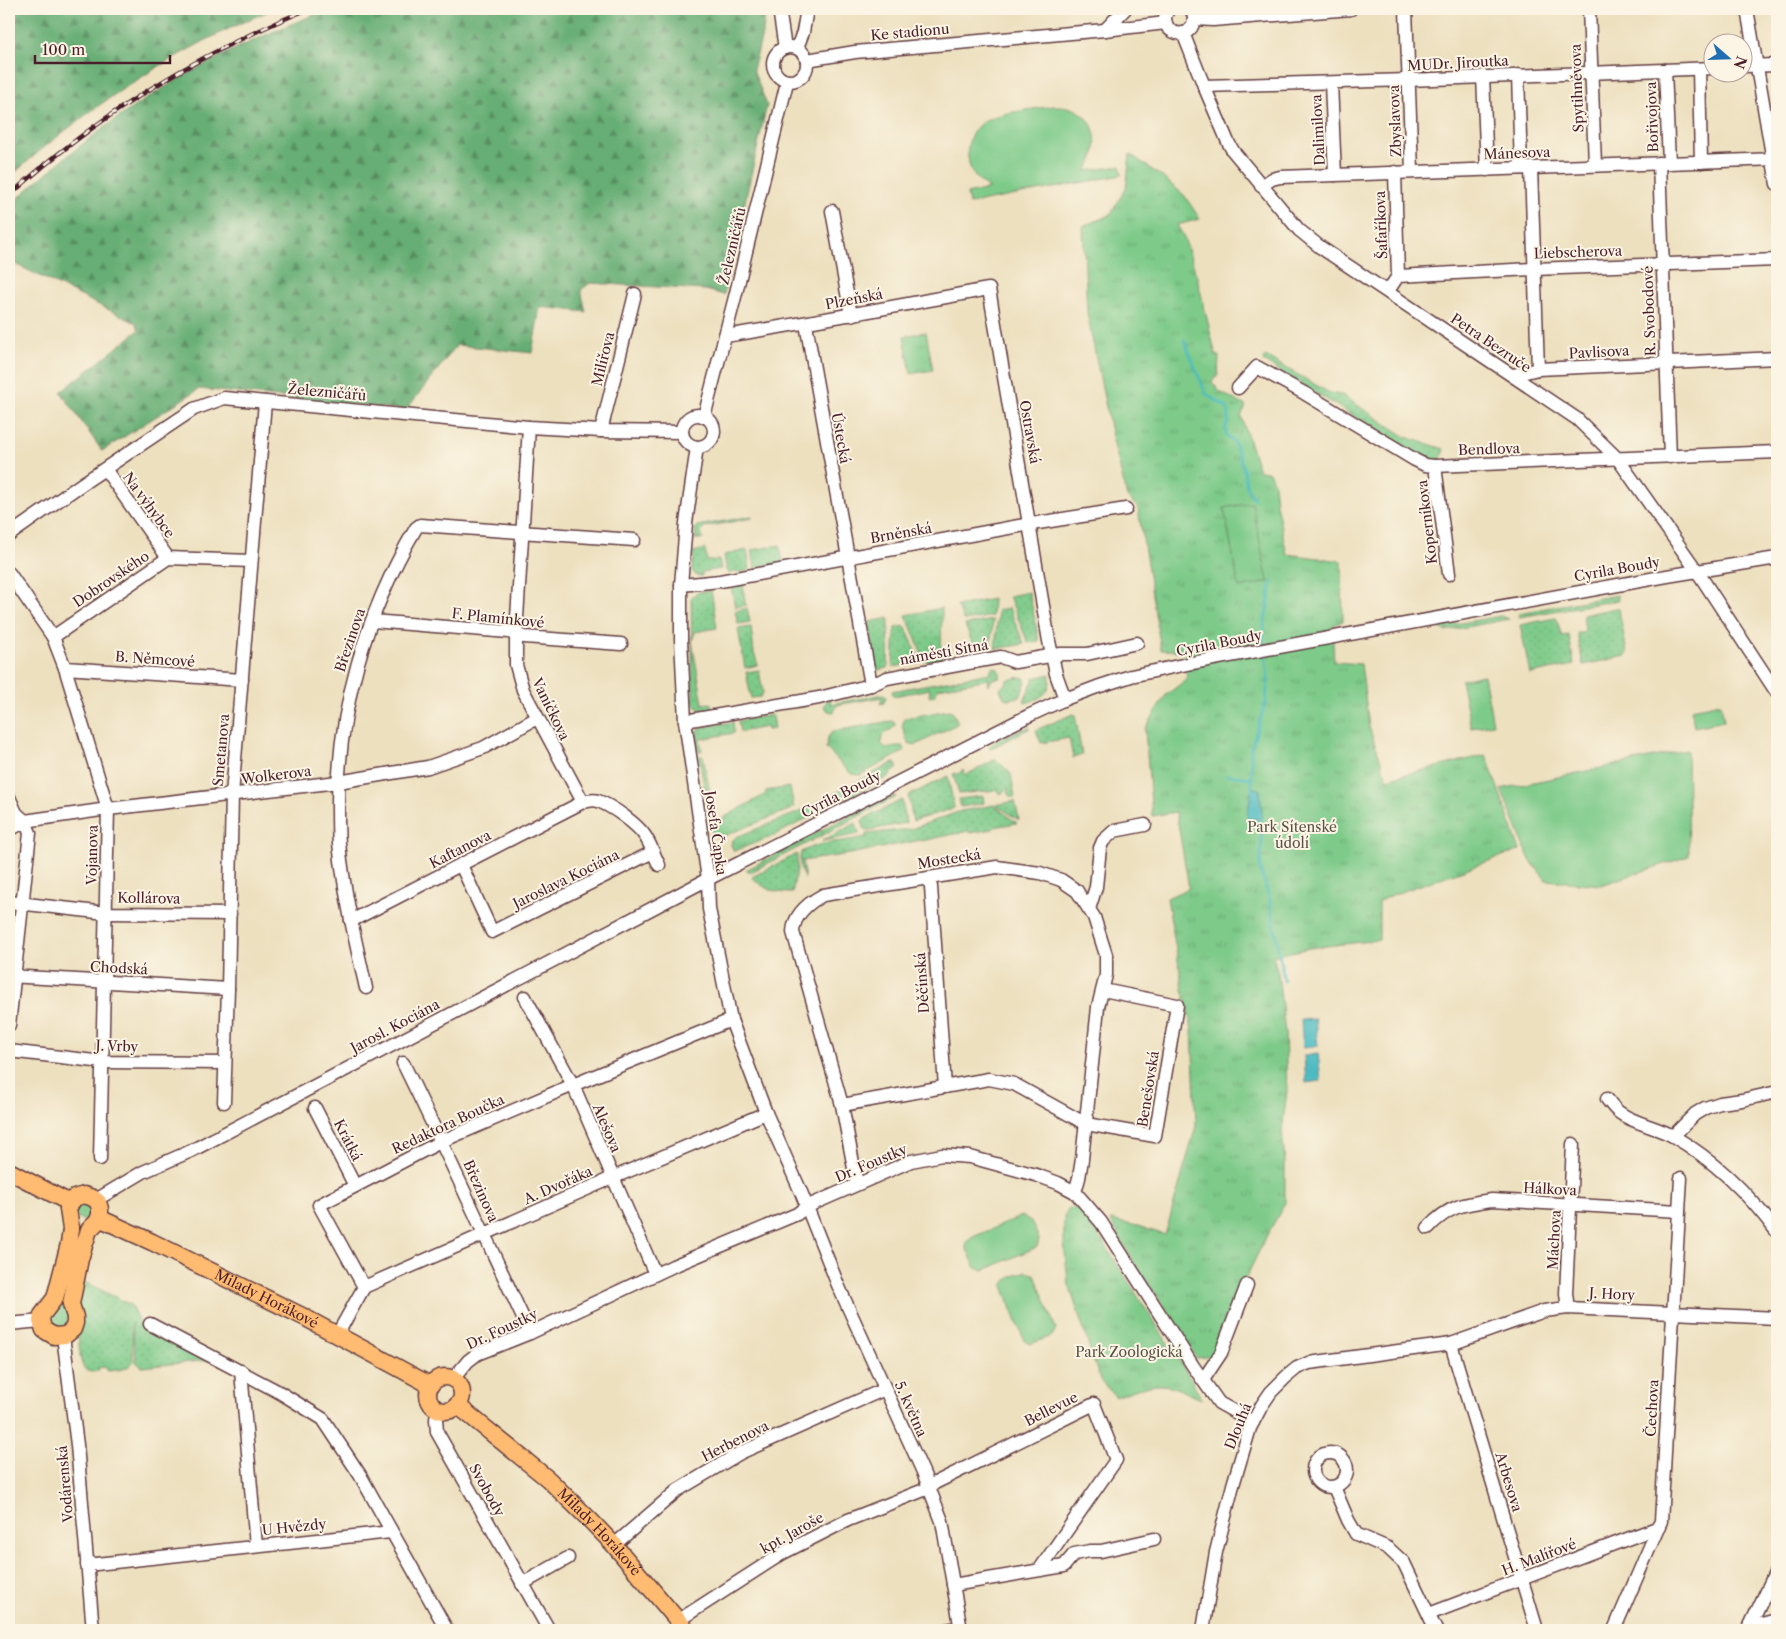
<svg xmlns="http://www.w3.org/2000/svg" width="1786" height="1639" font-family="'Libre Caslon Text',serif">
	<defs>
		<pattern id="grass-dots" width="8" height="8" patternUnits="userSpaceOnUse" patternTransform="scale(1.25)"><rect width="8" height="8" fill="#7dca89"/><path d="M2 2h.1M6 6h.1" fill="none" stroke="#6ead76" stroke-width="1.8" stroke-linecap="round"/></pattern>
		<pattern id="forest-firs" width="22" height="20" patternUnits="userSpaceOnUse" patternTransform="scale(1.25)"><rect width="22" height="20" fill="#66ae75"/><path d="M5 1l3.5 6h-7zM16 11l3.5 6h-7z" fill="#568d60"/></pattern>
		<pattern id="park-tufts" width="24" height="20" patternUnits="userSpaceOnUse" patternTransform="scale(1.25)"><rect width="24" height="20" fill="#7dca89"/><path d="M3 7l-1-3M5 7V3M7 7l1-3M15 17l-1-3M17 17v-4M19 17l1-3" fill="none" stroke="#6ead76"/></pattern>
	</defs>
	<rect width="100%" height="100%" fill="#fcf5e5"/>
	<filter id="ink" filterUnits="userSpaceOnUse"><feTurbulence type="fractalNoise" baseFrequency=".02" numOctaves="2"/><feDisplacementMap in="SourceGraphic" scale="10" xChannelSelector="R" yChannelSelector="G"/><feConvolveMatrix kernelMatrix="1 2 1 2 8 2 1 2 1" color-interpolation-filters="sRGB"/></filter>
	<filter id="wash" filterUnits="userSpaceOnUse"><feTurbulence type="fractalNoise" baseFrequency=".0096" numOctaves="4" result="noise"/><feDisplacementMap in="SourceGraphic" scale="20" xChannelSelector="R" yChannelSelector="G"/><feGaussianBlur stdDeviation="1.12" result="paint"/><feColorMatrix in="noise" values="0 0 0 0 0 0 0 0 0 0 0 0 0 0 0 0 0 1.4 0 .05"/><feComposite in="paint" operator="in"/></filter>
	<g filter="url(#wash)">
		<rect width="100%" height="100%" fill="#ede0bf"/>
		<g fill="url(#grass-dots)" stroke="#64745a">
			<path d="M1265,356L1330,393L1342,395L1406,437L1444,449L1440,461H1428L1263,361Z"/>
			<path d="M752,516V518L705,527L701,532L703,539H695L696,527L697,526Z"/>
			<path d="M780,545L783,563L755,568L752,550Z"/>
			<path d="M705,549L707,561L719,560L721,569L702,572V576H696L692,570L694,552Z"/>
			<path d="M747,550L750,569L748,571L729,573L727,572L724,555Z"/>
			<path d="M743,584L745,603L747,605L735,607L731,587Z"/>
			<path d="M711,590L717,628L695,632L692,641L703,704L711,703L712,709L700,710L694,704L693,698L691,598L696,593Z"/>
			<path d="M1029,592L1039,641L1028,643L1009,596Z"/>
			<path d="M1617,595L1618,600L1519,617V613Z"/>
			<path d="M993,599L992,616L964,621L957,606Z"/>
			<path d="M747,608L750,622L738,624L735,611Z"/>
			<path d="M942,608L941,659L925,661L906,615Z"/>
			<path d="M1009,608L1024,644L995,649L998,610Z"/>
			<path d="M1615,608L1619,609L1627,653L1626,656L1583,665L1577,633H1582L1585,630L1583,615Z"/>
			<path d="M1500,616L1509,619L1445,631L1439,627Z"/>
			<path d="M889,618L888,668L877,670L869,622Z"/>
			<path d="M1555,618L1557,619L1561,634L1562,636L1569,635L1574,665L1530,674L1520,625Z"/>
			<path d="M993,620L990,650L976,652L965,625Z"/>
			<path d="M905,626L921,662L893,667L895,628Z"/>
			<path d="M751,627L754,653L758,665L745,668L738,629Z"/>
			<path d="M992,667L997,668L1000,673V678L992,679L989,685L988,684L989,679L938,688L935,695L929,696L930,689L894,696L893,694L892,691L990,673Z"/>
			<path d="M759,670L763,693L760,697L751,698L746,672Z"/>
			<path d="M1050,674C1052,693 1041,699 1025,703L1024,702L1034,678Z"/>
			<path d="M1021,677L1024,678L1026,682L1020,697L1008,699L1004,698L1000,689L1006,684L1007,680Z"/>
			<path d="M884,694L886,696L884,703L880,704L882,697L837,705L834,712L828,711L824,707L826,702L831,697L830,704Z"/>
			<path d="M1073,714L1075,715L1082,755L1073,758L1069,738L1041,743L1036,730Z"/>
			<path d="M772,715L774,729L767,730L766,727L740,732L738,721Z"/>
			<path d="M733,722L734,733L700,739L702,751H698L696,737L698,729L703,727Z"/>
			<path d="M1030,727V728L990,749L989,747C1002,736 1014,732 1030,727Z"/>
			<path d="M699,756H703L711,798H706Z"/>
			<path d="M996,759L1011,774L1015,797H1010L1007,788L1001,794L996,790L959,794L953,774L956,773L957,775L963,770L966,775Z"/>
			<path d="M948,776L954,808L913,821L908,796Z"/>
			<path d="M790,787L794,808L721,837C708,837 709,819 707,809L708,806L713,805L716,822L766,794V791Z"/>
			<path d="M896,796V797L751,872L746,870L877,801Z"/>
			<path d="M983,796L984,803L961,807L959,799Z"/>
			<path d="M902,800L906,823L865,831L862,820Z"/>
			<path d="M1015,801L1019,820L996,805Z"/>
			<path d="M994,805L1017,823L994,827L993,829L970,833L969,831L922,841L921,840L850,854L802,861L805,879C799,871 799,861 801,852C821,841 844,842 866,837V834L911,829L961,811Z"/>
			<path d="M856,823L859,834L822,841Z"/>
			<path d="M797,854V869L792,893C776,893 763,889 752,877Z"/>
			<circle cx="84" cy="1212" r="8"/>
			<path d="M75,1231L83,1233L67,1322L64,1327L59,1329L51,1326L49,1319Z"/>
			<path d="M82,1282L89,1284L131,1305L141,1327L187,1351L190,1347L210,1360L142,1367L136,1362L132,1323L133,1362C127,1370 117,1370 108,1371L105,1367L98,1368V1371C91,1373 84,1372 82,1364C79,1357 76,1310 77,1301C78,1295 81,1288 82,1282Z"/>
		</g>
		<g fill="url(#forest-firs)" stroke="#586650">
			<path d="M9,9H274C177,48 86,108 9,178Z"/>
			<path d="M329,9H766L763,31L753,70L767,105L724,295L706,290L590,283L581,290L586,312L540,307L532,353L457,345L406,410L199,389L102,451L61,392L139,330L136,323L9,261V206C71,149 139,98 215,59C252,40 290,24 329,9Z"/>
		</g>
		<g fill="url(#park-tufts)" stroke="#64745a">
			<path d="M1130,154L1161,176L1184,195L1200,219L1177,225L1183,235L1196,273L1216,356H1219L1218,374L1212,382L1220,392L1246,406L1241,416L1259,471L1269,472L1274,483L1276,504L1287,554L1342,561L1343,621L1332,626L1334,662L1361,664L1369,727L1387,779L1486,755L1520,850L1392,895L1379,902V940L1309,948L1273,956L1278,973L1285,1032L1287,1091L1282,1132L1285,1161V1203L1266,1237L1242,1286L1214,1357L1196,1358L1158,1297L1137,1269L1110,1220L1138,1226L1165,1235L1196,1126L1192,1029L1183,989L1167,898L1189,888L1176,812L1152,816L1145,729L1166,695L1187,679L1184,651L1161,650L1138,508L1127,497L1111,432L1087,313L1083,226L1110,215L1126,188Z"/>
			<path d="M926,332L933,370L911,374L904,336Z"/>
			<path d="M949,710L952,711L958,722L957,724L916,745L908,743L902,726L905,718Z"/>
			<path d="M892,721L895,723V726C891,731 886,731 882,736L881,744L888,749L895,746H902L905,751L860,775L851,774L826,748L828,737L833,731Z"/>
			<path d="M893,763H895L898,768L886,778L773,836L734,851L731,845L732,841L736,837L797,813Z"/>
			<path d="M1069,1208L1081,1209L1091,1223L1187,1373L1202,1399C1192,1396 1183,1390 1173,1387C1153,1381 1134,1390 1116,1397L1100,1380L1068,1282L1064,1242V1216Z"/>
		</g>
		<g fill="#7dca89" stroke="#64745a">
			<path d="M1054,106C1093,104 1107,142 1086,171L1120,166L1122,175L969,204L967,194L989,189C976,180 969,172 968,156C966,142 974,126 986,120C1002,112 1035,109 1054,106Z"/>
			<path d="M1252,503L1268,582L1239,588L1224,508Z"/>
			<path d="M1484,675L1493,724L1471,728L1461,680Z"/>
			<path d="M1721,703L1724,721L1694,727L1691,709Z"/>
			<path d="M1687,750L1689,856L1601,885L1546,880L1530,860L1501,789Z"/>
			<path d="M1022,1216L1031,1221L1039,1239L1037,1247L984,1270L976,1268L966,1248L967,1241L973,1237Z"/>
			<path d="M1026,1271L1035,1275L1056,1329L1052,1336L1030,1344L1024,1340L1003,1286C1006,1277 1017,1275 1026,1271Z"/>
		</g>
		<g fill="#4cbbc1" stroke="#4b6d76">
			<path d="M1252,787L1260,790L1262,815V819H1249L1247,816Z"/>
			<path d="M1315,1019L1318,1046L1303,1048L1301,1020Z"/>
			<path d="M1318,1053L1321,1081L1306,1083L1304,1055Z"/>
		</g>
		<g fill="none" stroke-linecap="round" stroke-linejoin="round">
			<g stroke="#4cbbc1" stroke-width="2.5">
				<path d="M1184,340L1206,394L1226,407L1229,411L1228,422L1225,429L1227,436L1234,442L1238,453L1243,467L1247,488L1254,499"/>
				<path d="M1264,646L1263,632L1272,582"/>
				<path d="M1227,775L1251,778"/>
				<path d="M1252,791L1251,748L1266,701L1268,677L1265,654"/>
				<path d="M1258,818L1262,838L1260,870L1269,896L1284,981"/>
			</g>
		</g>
	</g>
	<g filter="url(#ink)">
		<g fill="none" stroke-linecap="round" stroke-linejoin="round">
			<defs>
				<g id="minor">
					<path d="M779,9L785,48"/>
					<path d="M1169,9C1154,29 1186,44 1193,24C1195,18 1194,13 1190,9"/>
					<path d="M1406,9L1412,171"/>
					<path d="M1589,9L1595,165"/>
					<path d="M1747,9L1777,184"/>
					<path d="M1194,19L1213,20L1351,9"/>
					<path d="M1105,30L1125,9"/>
					<path d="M1183,33L1204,86L1228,142L1233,151L1299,230L1320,247L1577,419L1618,459L1697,571L1777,693"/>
					<circle cx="790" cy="64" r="17"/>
					<path d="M797,48L803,32L807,9"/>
					<path d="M807,60L855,52L1105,30L1166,23"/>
					<path d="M1744,66L1777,65"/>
					<path d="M1699,69L1701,162"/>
					<path d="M1665,70L1669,163"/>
					<path d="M1518,75L1521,168"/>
					<path d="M1483,76L1487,170"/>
					<path d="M1331,83L1335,175"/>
					<path d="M1204,86L1408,80L1714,68"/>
					<path d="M1659,163L1670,457"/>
					<path d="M1531,168L1538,369"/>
					<path d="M1395,172L1398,276"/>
					<path d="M1261,186L1272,179L1280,177L1777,159"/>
					<path d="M832,211L851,315"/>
					<path d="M1388,291L1398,276L1534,269L1777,260"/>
					<path d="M806,324L871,685"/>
					<path d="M725,336C814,322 901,305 989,289L1049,641L1056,674L1065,699"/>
					<path d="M1513,375L1538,369L1777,358"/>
					<path d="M1238,388L1257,367L1304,393L1415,460L1425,465L1435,466L1777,452"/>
					<circle cx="698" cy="431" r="16"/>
					<path d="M704,417L736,293L787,82"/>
					<path d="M529,427L516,634V665L523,690L583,802"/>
					<path d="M601,431L635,294"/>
					<path d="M697,447L686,523L681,585V639L685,721L708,879L709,909L731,1020L766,1113L801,1192L838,1285L923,1472L942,1521L961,1630"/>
					<path d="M1435,466L1449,574"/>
					<path d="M105,469L168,558"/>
					<path d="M9,535L82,484L194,409L224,398L529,427L601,431L682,432"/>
					<path d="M9,573L53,637L65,668L108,809L100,1159"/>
					<path d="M681,585L720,581L1019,526L1126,509"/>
					<path d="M372,621L509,632L524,637L621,644"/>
					<path d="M53,637L168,558L251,561"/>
					<path d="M65,668L242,680"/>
					<path d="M685,721L819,698L871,685L887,678L1001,657L1015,662L1061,654H1087L1137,643"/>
					<path d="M9,797L16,813L25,821L30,833L9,1025"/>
					<path d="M9,828H13L25,821L108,809L338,782L428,767L483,748L537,718"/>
					<path d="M461,865L492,932L653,852"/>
					<path d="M929,878L931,887L945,1087"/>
					<path d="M9,902L106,913L230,914"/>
					<path d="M1089,909L1096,887L1100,848L1103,841L1114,831L1145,825"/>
					<path d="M351,921L583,802C589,801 593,799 598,801C612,806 637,824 645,836C651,845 654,855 659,865"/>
					<path d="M9,976L228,989"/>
					<path d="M366,988C355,940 344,892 339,843C338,832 338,820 338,809C337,710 366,613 416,528L420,525L634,540"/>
					<path d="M525,997L573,1085L655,1274"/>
					<path d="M9,1051L103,1062L225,1063"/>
					<path d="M403,1063C447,1152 488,1243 530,1333"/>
					<path d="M1607,1099C1611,1104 1615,1110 1620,1113C1633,1123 1657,1127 1673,1136C1714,1160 1749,1194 1777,1232"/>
					<path d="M224,1102L228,989L232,795L265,402"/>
					<path d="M842,1105L989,1079L1014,1084L1086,1124L1155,1136L1177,1005L1103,990"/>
					<path d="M315,1108L355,1186"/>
					<path d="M1673,1136L1695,1114L1705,1108L1720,1103L1742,1100L1777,1092"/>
					<path d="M857,1184L842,1105L793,932C794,914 808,903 823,895L997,867L1040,873L1061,880L1077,891L1094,917L1106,955V975L1098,1007L1082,1159L1079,1178L1075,1192"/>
					<path d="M96,1200L143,1172L191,1151L708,879L1028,716L1065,699L1097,687L1131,676L1192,663L1667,576L1777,558"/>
					<path d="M1428,1228C1448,1206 1463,1204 1492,1200L1679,1211"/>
					<path d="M364,1287L319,1205L442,1141L573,1085L731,1020"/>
					<path d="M364,1287L612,1178L766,1113"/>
					<path d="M1568,1308L1566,1294L1573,1144"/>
					<path d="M9,1324L41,1321"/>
					<path d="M150,1324L279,1392L323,1419L360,1475L447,1630"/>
					<path d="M337,1335L364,1287"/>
					<path d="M63,1336L77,1445L93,1630"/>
					<path d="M1451,1344L1537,1630"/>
					<path d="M241,1371L256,1546"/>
					<path d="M453,1379L468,1361L477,1354L530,1333L673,1266L797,1214L806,1207L911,1161L942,1155L970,1157L1036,1175L1058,1183L1075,1192L1101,1222L1193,1366L1219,1403L1253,1422"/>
					<path d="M1203,1380L1221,1353L1247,1285"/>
					<path d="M438,1410L436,1419L437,1432L549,1630"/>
					<circle cx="1330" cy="1470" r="17"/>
					<path d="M1334,1487L1348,1520L1356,1534L1388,1548L1404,1563L1436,1630"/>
					<path d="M614,1545L678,1490L740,1453L885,1389"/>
					<path d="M87,1565L391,1532"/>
					<path d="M522,1584L568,1558"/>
					<path d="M953,1585L1064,1566L1074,1554L1090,1551H1101L1154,1539"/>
					<path d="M1429,1614L1659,1527"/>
					<path d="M679,1620L783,1553L848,1520L929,1488L935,1483L1094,1404L1116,1460L1040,1569"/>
					<path d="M1750,1627L1777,1620"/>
					<path d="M946,1630L960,1627"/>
					<path d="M1203,1630L1216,1552L1233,1485L1250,1428L1262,1405L1271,1392L1286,1377L1297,1368L1309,1363L1451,1344L1544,1311L1568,1308L1777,1318"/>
					<path d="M1614,1630L1661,1521L1681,1178"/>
					<path d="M1748,1630L1777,1569"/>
				</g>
				<g id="major">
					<path d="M9,1171L70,1203"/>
					<path d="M84,1195L93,1198L98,1202L100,1209V1215L98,1221L89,1230L80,1259L71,1304L75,1317V1323L73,1329L66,1335L54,1336L44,1330L41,1321L42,1315L55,1298L69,1244L71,1229L68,1209L74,1198Z"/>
					<path id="s1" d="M99,1218L152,1242L302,1316L430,1385"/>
					<circle cx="445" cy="1394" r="17"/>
					<path id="s2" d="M457,1405L548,1479L590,1520L614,1545L686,1630"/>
				</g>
			</defs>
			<use href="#minor" stroke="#623c41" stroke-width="15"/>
			<use href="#major" stroke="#623c41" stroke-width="19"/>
			<use href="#minor" stroke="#fff" stroke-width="12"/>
			<use href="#major" stroke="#febb71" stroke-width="16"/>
			<defs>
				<path id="rail" d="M9,196C99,114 196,55 308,9"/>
			</defs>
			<use href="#rail" stroke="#4a1f2b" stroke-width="4.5"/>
			<use href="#rail" stroke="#fcf5e5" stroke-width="2.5" stroke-dasharray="8" stroke-linecap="butt"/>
		</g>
	</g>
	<g text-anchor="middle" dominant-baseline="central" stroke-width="4" stroke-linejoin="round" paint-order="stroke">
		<g font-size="14" fill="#4a1f2b" stroke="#fcf5e5">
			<text transform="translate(910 32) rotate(-5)">Ke stadionu</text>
			<text transform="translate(1458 63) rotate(-3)">MUDr. Jiroutka</text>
			<text transform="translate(1577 88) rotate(-92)">Spytihněvova</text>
			<text transform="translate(1652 117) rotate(-92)">Bořivojova</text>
			<text transform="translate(1395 121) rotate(-92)">Zbyslavova</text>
			<text transform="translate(1318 130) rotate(-93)">Dalimilova</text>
			<text transform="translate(1517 153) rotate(-2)">Mánesova</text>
			<text transform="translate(1381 225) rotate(-92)">Šafaříkova</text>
			<text transform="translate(732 246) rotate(-77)">Železničářů</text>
			<text transform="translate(1578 252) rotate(-2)">Liebscherova</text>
			<text transform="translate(854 299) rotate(-11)">Plzeňská</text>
			<text transform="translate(1649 311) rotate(-92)">R. Svobodové</text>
			<text transform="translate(1491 343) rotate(34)">Petra Bezruče</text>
			<text transform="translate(1599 352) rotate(-3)">Pavlisova</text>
			<text transform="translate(603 359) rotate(-76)">Milířova</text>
			<text transform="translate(327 392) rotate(5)">Železničářů</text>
			<text transform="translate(1030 432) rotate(80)">Ostravská</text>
			<text transform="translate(841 438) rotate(80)">Ústecká</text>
			<text transform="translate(1489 449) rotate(-2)">Bendlova</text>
			<text transform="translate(149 505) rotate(54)">Na výhybce</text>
			<text transform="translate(1427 522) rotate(-97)">Koperníkova</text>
			<text transform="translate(901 533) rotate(-10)">Brněnská</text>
			<text transform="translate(1617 569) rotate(-10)">Cyrila Boudy</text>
			<text transform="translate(111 579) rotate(-34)">Dobrovského</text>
			<text transform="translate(498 618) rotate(6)">F. Plamínkové</text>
			<text transform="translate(350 640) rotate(-71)">Březinova</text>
			<text transform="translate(1219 643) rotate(-11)">Cyrila Boudy</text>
			<text transform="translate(944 652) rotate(-10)">náměstí Sítná</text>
			<text transform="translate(155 659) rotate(4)">B. Němcové</text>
			<text transform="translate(551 709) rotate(64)">Vaníčkova</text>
			<text transform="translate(221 750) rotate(-85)">Smetanova</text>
			<text transform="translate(276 775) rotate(-7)">Wolkerova</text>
			<text transform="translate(841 794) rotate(-27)">Cyrila Boudy</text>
			<text transform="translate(716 833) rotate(82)">Josefa Čapka</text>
			<text transform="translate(460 849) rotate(-27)">Kaftanova</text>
			<text transform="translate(92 855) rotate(-89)">Vojanova</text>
			<text transform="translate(949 859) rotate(-9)">Mostecká</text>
			<text transform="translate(566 879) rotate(-26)">Jaroslava Kociána</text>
			<text transform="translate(149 898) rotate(1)">Kollárova</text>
			<text transform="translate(119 968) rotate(3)">Chodská</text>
			<text transform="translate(922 983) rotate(-94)">Děčínská</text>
			<text transform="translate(395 1026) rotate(-28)">Jarosl. Kociána</text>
			<text transform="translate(117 1046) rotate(2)">J. Vrby</text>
			<text transform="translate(1148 1089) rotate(-81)">Benešovská</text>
			<text transform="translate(448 1124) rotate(-25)">Redaktora Boučka</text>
			<text transform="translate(607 1128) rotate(67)">Alešova</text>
			<text transform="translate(348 1140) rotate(63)">Krátká</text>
			<text transform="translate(871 1163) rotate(-23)">Dr. Foustky</text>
			<text transform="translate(558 1185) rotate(-24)">A. Dvořáka</text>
			<text transform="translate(1550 1189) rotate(3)">Hálkova</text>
			<text transform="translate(481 1191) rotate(66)">Březinova</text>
			<text transform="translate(1554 1240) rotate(-87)">Máchova</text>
			<text transform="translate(1612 1294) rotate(3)">J. Hory</text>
			<text stroke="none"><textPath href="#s1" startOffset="186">Milady Horákové</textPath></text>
			<text transform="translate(502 1329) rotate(-25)">Dr. Foustky</text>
			<text transform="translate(1652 1408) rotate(-87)">Čechova</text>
			<text transform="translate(911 1409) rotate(66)">5. května</text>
			<text transform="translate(1051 1409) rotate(-27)">Bellevue</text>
			<text transform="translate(1238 1426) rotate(-68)">Dlouhá</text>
			<text transform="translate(735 1441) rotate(-27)">Herbenova</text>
			<text transform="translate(1509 1482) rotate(73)">Arbesova</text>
			<text transform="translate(65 1484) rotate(-95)">Vodárenská</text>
			<text transform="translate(487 1490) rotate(61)">Svobody</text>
			<text transform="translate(294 1527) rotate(-6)">U Hvězdy</text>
			<text stroke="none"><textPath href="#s2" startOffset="191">Milady Horákové</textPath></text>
			<text transform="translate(792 1533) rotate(-29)">kpt. Jaroše</text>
			<text transform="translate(1539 1557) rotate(-21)">H. Malířové</text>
		</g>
		<g font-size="14" fill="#595247" stroke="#fcf5e5">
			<text x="1292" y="827">Park Sítenské<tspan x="1292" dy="16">údolí</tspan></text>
			<text x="1129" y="1352">Park Zoologická</text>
		</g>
	</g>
	<rect width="1786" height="1639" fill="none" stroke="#fcf5e5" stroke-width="30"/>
	<g transform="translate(1728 58) rotate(110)"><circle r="24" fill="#fcf5e5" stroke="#b59f9b"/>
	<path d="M0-4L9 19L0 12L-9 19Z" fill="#1f6fb2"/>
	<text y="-8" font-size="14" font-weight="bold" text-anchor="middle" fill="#4a1f2b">N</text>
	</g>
	<path d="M35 55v8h135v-8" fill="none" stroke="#4a1f2b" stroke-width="2.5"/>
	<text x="42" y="55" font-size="15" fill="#4a1f2b" stroke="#fcf5e5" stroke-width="4" paint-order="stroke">100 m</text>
</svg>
